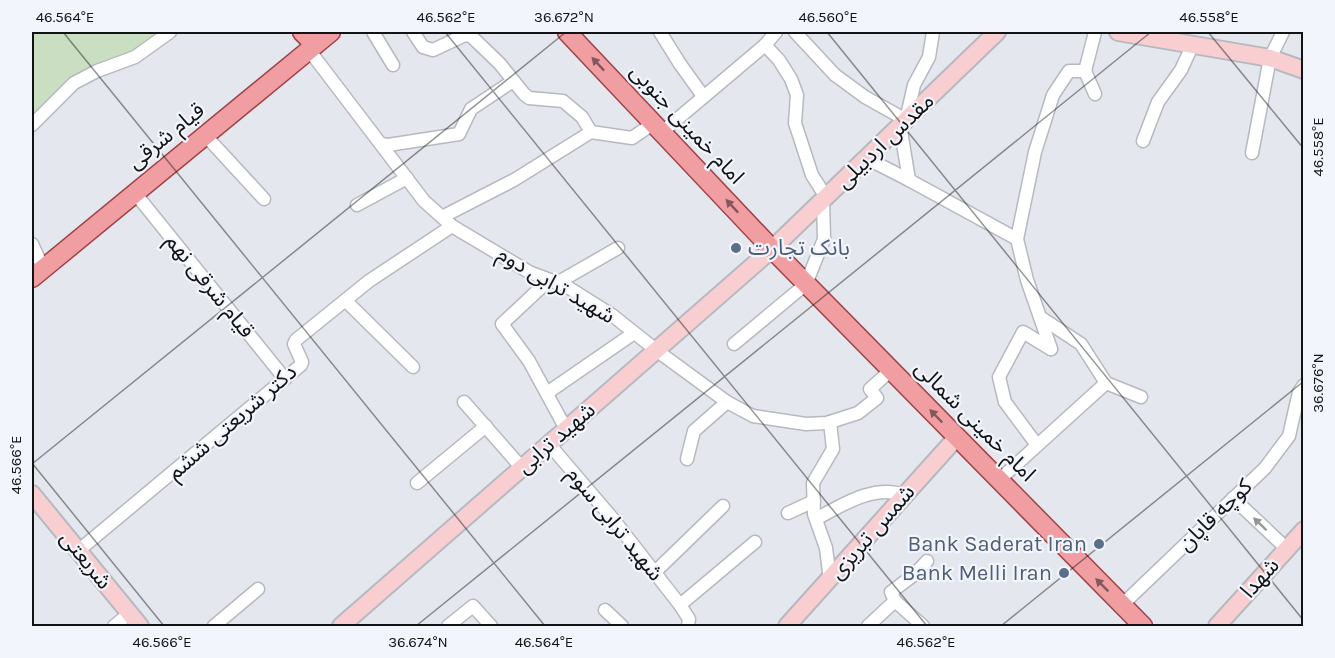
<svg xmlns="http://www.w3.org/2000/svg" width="1335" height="658" font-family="Karla,'Noto Sans Arabic',sans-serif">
	<rect width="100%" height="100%" fill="#e5e7ef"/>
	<path fill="#cadfc2" d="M32,32H162L138,50L87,72L32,123Z"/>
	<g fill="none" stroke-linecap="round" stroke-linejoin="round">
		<defs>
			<g id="street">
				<path d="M373,32L393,65"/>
				<path d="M413,32L423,47L433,50L465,35L471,36L500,64L524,94L529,98L563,101L582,117L591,132"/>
				<path d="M660,32L680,64L703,96"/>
				<path d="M795,32L835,75L865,97L906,120L914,85L929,57L933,32"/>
				<path d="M765,45L779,60L791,79L797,95L795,123L812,175L826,197"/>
				<path d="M309,50L424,201L452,226L529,272L566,286L612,315L656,350L727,402L753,416L806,424L827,423L858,413L877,398L870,389L891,370"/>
				<path d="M1085,71L1095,94"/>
				<path d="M32,125L74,83L97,71L135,57L170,32"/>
				<path d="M900,125L909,180"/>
				<path d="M662,132L765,45L776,32"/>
				<path d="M205,135L264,199"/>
				<path d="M1143,141L1158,102L1181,70L1193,44"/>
				<path d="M381,144L388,145L459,134L471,109L513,81"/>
				<path d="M1252,153L1270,58L1283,32"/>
				<path d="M866,158L909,180L1017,239L1027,280L1051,349"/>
				<path d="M135,193L285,379"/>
				<path d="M357,205L407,178"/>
				<path d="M442,217L514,180L591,132L632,138L654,123"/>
				<path d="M1017,239L1035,152L1053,95L1069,71H1085L1095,32"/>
				<path d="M32,244L43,268"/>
				<path d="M549,280L502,324L529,361L566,429"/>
				<path d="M557,283L618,248"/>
				<path d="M346,301L413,367"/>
				<path d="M1040,317L1081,344L1106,383L1141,397"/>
				<path d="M734,344L806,284L824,239L823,200"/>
				<path d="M547,393L634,333"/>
				<path d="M464,402L522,468"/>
				<path d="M549,444L613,519L680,605L689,619L688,626"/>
				<path d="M1037,445L1005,402L999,377L1023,332L1051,349"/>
				<path d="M687,459L694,431L727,402"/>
				<path d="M999,480L1106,383"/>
				<path d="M417,483L486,426"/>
				<path d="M1233,498L1287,549"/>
				<path d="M788,513L814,501"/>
				<path d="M816,519C842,505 874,484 904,495"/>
				<path d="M78,551L301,365L302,362L294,344L296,340L369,281L452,226"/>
				<path d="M655,572L723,506"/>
				<path d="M830,580L826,548L814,514L813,483L833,449L830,422"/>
				<path d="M680,605L755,542"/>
				<path d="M1122,605L1265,468L1289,436L1299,392L1304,385"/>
				<path d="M605,610L622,626"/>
				<path d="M114,626L129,614"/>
				<path d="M214,626L258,589"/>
				<path d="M448,626L473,606L491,626"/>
				<path d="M868,626L895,601"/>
				<path d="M923,626L895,601L891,592L915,574L927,561"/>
			</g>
			<g id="secondary">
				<path d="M1118,32L1270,58L1304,70"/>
				<path d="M32,494L140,626"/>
				<path d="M341,626L772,249L997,32"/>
				<path d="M787,626L957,437"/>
				<path d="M1217,626L1304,530"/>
			</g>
			<g id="primary">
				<path d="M302,32L315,45"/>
				<path d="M567,32L772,249L1143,626"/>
				<path d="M32,278L331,32"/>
			</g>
		</defs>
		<use href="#street" stroke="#b6b9c0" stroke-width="15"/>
		<use href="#secondary" stroke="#b6b9c0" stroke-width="20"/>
		<use href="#primary" stroke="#9d4348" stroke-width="21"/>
		<use href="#street" stroke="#fff" stroke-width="12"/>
		<use href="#secondary" stroke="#f8ced0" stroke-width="16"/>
		<use href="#primary" stroke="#f19ea2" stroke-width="18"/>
	</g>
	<defs><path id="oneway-solid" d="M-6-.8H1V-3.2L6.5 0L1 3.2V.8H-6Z" transform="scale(1.5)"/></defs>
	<g fill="#82585c">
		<use href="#oneway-solid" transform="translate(598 64) rotate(-133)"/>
		<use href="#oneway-solid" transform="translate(732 206) rotate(-133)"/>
		<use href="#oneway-solid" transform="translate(936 416) rotate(-134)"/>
		<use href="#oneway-solid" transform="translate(1102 585) rotate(-135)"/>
	</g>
	<use fill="#949596" href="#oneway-solid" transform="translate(1260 524) rotate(-136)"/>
	<path fill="none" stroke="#121315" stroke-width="1.5" stroke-opacity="0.45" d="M63,32L545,626M445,32L927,626M827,32L1304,621M1208,32L1304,149M32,463L164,626M32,464L566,32M416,626L1151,32M1001,626L1304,381"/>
	<g fill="#5c6f8a" stroke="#f2f5fc" stroke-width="2">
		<circle cx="736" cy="248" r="6"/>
		<circle cx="1099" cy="544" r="6"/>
		<circle cx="1064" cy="573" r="6"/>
	</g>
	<g text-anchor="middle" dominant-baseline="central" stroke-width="4.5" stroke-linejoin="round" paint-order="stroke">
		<g font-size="22" fill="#121315" stroke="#f2f5fc">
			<text transform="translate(687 124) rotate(47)">امام خمینی جنوبی</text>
			<text transform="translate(166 136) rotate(-39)">قیام شرقی</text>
			<text transform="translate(885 141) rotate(-44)">مقدس اردبیلی</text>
			<text transform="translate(556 285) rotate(30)">شهید ترابی دوم</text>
			<text transform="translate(210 286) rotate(51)">قیام شرقی نهم</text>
			<text transform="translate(975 421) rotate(45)">امام خمینی شمالی</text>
			<text transform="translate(232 422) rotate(-41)">دکتر شریعتی ششم</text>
			<text transform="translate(556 438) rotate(-41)">شهید ترابی</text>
			<text transform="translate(1215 515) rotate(-44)">کوچه قاپان</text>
			<text transform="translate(615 524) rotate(51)">شهید ترابی سوم</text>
			<text transform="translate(872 532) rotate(-49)">شمس تبریزی</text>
			<text transform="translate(86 560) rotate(51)">شریعتی</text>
			<text transform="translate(1260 578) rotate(-48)">شهدا</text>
		</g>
		<g font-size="22" fill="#4e5e75" stroke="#f2f5fc" text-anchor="end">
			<text x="748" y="248" text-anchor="start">بانک تجارت</text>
			<text x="1087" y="544">Bank Saderat Iran</text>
			<text x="1052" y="573">Bank Melli Iran</text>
		</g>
	</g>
	<rect width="1335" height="658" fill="none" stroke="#f2f5fc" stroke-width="66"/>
	<rect x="33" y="33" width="1269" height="592" fill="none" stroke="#121315" stroke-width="2"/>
	<g font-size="15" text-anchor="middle" fill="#121315">
		<text x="65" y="22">46.564°E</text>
		<text x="446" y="22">46.562°E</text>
		<text x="564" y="22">36.672°N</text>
		<text x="828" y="22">46.560°E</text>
		<text x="1209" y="22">46.558°E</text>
		<text transform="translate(1318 147) rotate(-90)" y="5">46.558°E</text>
		<text transform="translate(1318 383) rotate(-90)" y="5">36.676°N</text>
		<text transform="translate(16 465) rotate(-90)" y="5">46.566°E</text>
		<text x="162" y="647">46.566°E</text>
		<text x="418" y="647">36.674°N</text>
		<text x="544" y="647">46.564°E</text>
		<text x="926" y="647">46.562°E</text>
	</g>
</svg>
